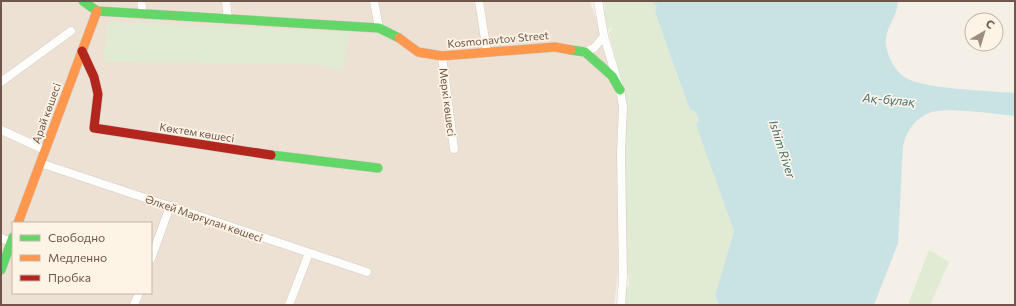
<svg xmlns="http://www.w3.org/2000/svg" width="1016" height="306" font-family="Commissioner,sans-serif">
	<rect width="100%" height="100%" fill="#f4efe7"/>
	<path fill="#ede1d4" fill-rule="evenodd" d="M1,1H590L598,25L619,104L618,271L614,305H1ZM13,223H151V293H13Z"/>
	<g fill="#e1ead2">
		<path d="M603,1H652V3L657,7L655,12L690,110L695,111L699,120L696,125L734,231L715,296L719,305H622L624,290L629,286V275L625,270L624,158L627,108L625,94L609,33L612,30L611,27L608,30L604,13L605,8Z"/>
		<path d="M107,22L349,32L343,72L320,65L296,64L104,62Z"/>
		<path d="M929,250L949,262L930,305H908Z"/>
	</g>
	<path fill="#c9e2e3" d="M652,1H898C898,17 884,28 886,44C887,56 895,72 906,78C925,89 990,91 1015,93V116C996,114 948,107 932,112C916,117 906,131 903,146L898,243L874,305H719L715,296L734,231L696,125L699,120L695,111L690,110L655,12L657,7L652,3Z"/>
	<g fill="none" stroke-linecap="round" stroke-linejoin="round">
		<defs>
			<g id="street">
				<path d="M141,1L143,14"/>
				<path d="M226,1L228,19"/>
				<path d="M374,1L379,28"/>
				<path d="M479,1L487,52"/>
				<path d="M598,1L604,36L620,90L623,107L621,152L623,277L621,305"/>
				<path d="M585,52L594,48L604,36"/>
				<path d="M442,56L454,149"/>
				<path d="M1,82L71,31"/>
				<path d="M1,130L45,150"/>
				<path d="M40,163L367,272"/>
				<path d="M1,238L11,242"/>
				<path d="M151,259L170,206"/>
				<path d="M134,305L139,293"/>
				<path d="M289,305L309,253"/>
			</g>
			<g id="fast">
				<path d="M83,1L97,11L379,28L399,38"/>
				<path d="M571,50L585,52L612,76L620,90"/>
				<path d="M271,155L378,168"/>
				<path d="M1,270L13,237"/>
			</g>
			<g id="slow">
				<path d="M399,38L418,52L442,56L555,47L571,50"/>
				<path d="M18,223L97,11"/>
			</g>
			<path id="jam" d="M82,51L94,77L98,94L94,128L271,155"/>
		</defs>
		<use href="#street" stroke="#d3ccc5" stroke-width="9"/>
		<use href="#fast" stroke="#d3cbc4" stroke-width="10"/>
		<use href="#slow" stroke="#d3cbc4" stroke-width="10"/>
		<use href="#jam" stroke="#d3cbc4" stroke-width="10"/>
		<use href="#street" stroke="#fdfdfb" stroke-width="8"/>
		<use href="#fast" stroke="#63d668" stroke-width="9"/>
		<use href="#slow" stroke="#ff974d" stroke-width="9"/>
		<use href="#jam" stroke="#b3261e" stroke-width="9"/>
	</g>
	<g text-anchor="middle" dominant-baseline="central" stroke-width="3.5" stroke-linejoin="round" paint-order="stroke">
		<g font-size="11" fill="#6f564a" stroke="#fdf4e6">
			<text transform="translate(498 39) rotate(-5)">Kosmonavtov Street</text>
			<text transform="translate(448 102) rotate(83)">Меркі көшесі</text>
			<text transform="translate(46 113) rotate(-70)">Арай көшесі</text>
			<text transform="translate(197 132) rotate(9)">Көктем көшесі</text>
			<text transform="translate(204 218) rotate(19)">Әлкей Марғұлан көшесі</text>
		</g>
		<g font-size="12" font-style="italic" fill="#43737b" stroke="#fdf4e6">
			<text transform="translate(889 99) rotate(5)">Ақ-бұлақ</text>
			<text transform="translate(783 149) rotate(72)">Ishim River</text>
		</g>
	</g>
	<rect width="1016" height="306" fill="none" stroke="#6f564a" stroke-width="4"/>
	<rect x="12" y="222" width="140" height="72" fill="#fdf4e6" stroke="#c4b5a8"/>
	<rect x="20" y="235" width="20" height="6" fill="#63d668" stroke="#c4b5a8"/>
	<text x="48" y="242" font-size="12" fill="#6f564a">Свободно</text>
	<rect x="20" y="255" width="20" height="6" fill="#ff974d" stroke="#c4b5a8"/>
	<text x="48" y="262" font-size="12" fill="#6f564a">Медленно</text>
	<rect x="20" y="275" width="20" height="6" fill="#b3261e" stroke="#c4b5a8"/>
	<text x="48" y="282" font-size="12" fill="#6f564a">Пробка</text>
	<g transform="translate(984 32) rotate(38)"><circle r="19" fill="#fdf4e6" stroke="#c4b5a8"/>
	<path d="M0-3L7 15L0 10L-7 15Z" fill="#9e8c81"/>
	<text y="-6" font-size="11" font-weight="bold" text-anchor="middle" fill="#6f564a">С</text>
	</g>
</svg>
